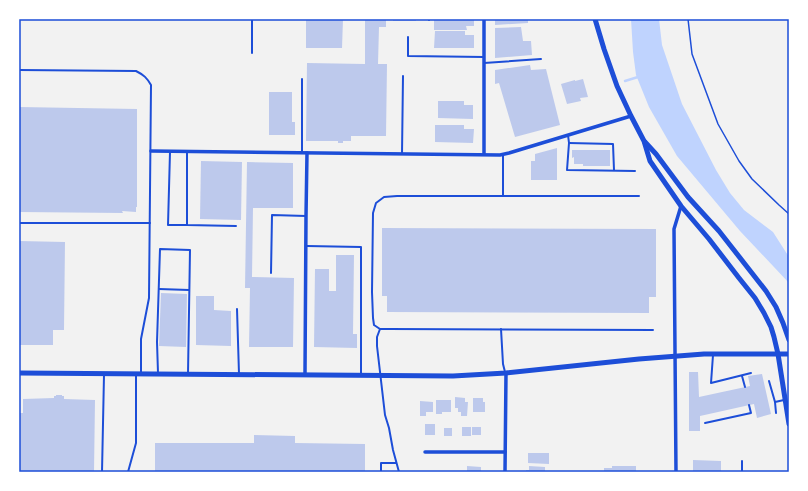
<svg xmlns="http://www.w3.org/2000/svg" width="808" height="491" font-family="'Asap Condensed',sans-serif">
	<rect width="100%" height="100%" fill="#f2f2f2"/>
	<path fill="#bfd3fe" d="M631,19H659L662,45L682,104L716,170L730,193L744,210L773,232L789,257V283L740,231L677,156L649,107L636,75L633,52Z"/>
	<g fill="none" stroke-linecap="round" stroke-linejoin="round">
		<path stroke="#bfd3fe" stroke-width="2.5" d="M625,81L638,77"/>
	</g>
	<g fill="#bdc9ec">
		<path d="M306,19H343L342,48H306Z"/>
		<path d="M365,19H386V27H379L378,64H387L386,136H351V141H343V143H338V141H306L307,63L365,64Z"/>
		<rect x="393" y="19" width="23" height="2"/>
		<path d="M434,19H474V26H466L467,30H434Z"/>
		<path d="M495,19H528V23L495,25Z"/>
		<path d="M521,27L523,41H531L532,55L495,58V28Z"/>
		<path d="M435,31H465V35H474V48H434Z"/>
		<path d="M530,65L531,70L546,69L560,125L515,137L499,83L495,84V70Z"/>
		<path d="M583,79L588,97L580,98L581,101L567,104L561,84L575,80V81Z"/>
		<path d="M269,92H292V122H295V135H269Z"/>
		<path d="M438,101H464V105H473V119L438,118Z"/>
		<path d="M19,107L137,109V207H136V212L122,211L123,213L19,212Z"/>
		<path d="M435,125H464V129H474L473,143L435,142Z"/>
		<path d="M557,148V180H531V161H535V154Z"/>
		<path d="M572,150H610V166H583V164H574V157L572,158Z"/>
		<path d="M201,161L242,162L241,220L200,219Z"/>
		<path d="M247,162L293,163V208H253L252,277L294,278L293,347H249L250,288H245Z"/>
		<path d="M382,228L656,229V297H649V313L387,312V296H382Z"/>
		<path d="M19,241L65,242L64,330H53V345H19Z"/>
		<path d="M336,255H354L353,334H357V348L314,347L315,269H329V291H336Z"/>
		<path d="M161,293L187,294L186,347L159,346Z"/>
		<path d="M196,296H214V310L231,311V346L196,345Z"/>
		<path d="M689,372H698L699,397L750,386L748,376L762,374L771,414L757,418L754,404L700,416V431H689Z"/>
		<path d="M56,395H62V396H64V399L95,400L94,472H19V413H23V399L54,398V396H56Z"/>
		<path d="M455,397L465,398V402H468L467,416H461V412H458V408H455Z"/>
		<path d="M473,398H483V402H485V412H473Z"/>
		<path d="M436,400H451V412H442V414H436Z"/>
		<path d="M420,401L433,402V412H426V416H420Z"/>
		<rect x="425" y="424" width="10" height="11"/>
		<rect x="462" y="427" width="9" height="9"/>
		<rect x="472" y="427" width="9" height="8"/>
		<rect x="444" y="428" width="8" height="8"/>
		<path d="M254,435L295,436V443L365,444V472H155V443H254Z"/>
		<path d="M528,453H549V464L528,463Z"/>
		<path d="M693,460L721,461V472H693Z"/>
		<path d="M467,466L481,467V472H467Z"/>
		<path d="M529,466L545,467V472H526V470H529Z"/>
		<path d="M612,466H636V472H604V468H612Z"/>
	</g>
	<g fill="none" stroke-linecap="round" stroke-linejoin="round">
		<path stroke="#1d4ed8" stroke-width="1.5" d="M688,19L692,54L718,124L739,161L752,179L779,205L789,214"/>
		<g stroke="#1d4ed8" stroke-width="2">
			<path d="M429,19V20"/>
			<path d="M408,37V56L484,57"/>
			<path d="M252,53V19"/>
			<path d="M484,63L541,59"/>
			<path d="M19,70L136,71C144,75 147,78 151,85L149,298L141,339V372"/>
			<path d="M568,135L569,143L567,170L635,171"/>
			<path d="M569,143L613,144L614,170"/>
			<path d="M187,151V225L236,226"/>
			<path d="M170,152L168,225H187"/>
			<path d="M302,153V79"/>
			<path d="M402,154L403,76"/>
			<path d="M503,155V195"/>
			<path d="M639,196H397L384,197L376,203L373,213L372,292L373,318L374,325L380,329H389L653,330"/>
			<path d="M19,223H150"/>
			<path d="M307,246L361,247V374"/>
			<path d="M271,273L272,215L306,216"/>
			<path d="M159,289L189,290"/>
			<path d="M237,309L239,374"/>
			<path d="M380,329L377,337V346L385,415L389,428L393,450L399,472"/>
			<path d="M501,329L503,364L505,372"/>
			<path d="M713,355L711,383L751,373"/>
			<path d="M158,373L157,342L160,249L190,250L188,374"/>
			<path d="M742,376L745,387"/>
			<path d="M769,381L775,402L776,413"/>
			<path d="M775,402L784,400"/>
			<path d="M705,423L751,413L749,405"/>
			<path d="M742,461V472"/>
			<path d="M102,472L104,375"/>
			<path d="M128,472L136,443V375"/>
			<path d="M381,472V463H396"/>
		</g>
		<g stroke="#1d4ed8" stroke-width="3.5">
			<path d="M484,19V154"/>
			<path d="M151,151L500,155L509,153L631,116"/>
			<path d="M305,374L306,216L307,153"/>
			<path d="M425,452H505"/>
			<path d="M505,472L506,373"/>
			<path d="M676,472L674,229L681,206"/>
		</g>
		<g stroke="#1d4ed8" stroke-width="5">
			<path d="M595,19L604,49L617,86L631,116L644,141L650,161L681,206L709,239L739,278L755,298L764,313L771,327L774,337L778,354L789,424"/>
			<path d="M645,142L656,154L688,197L719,231L766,291L776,307L783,323L789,340"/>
			<path d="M19,373L453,376L506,373L639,359L704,354H789"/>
		</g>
	</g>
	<rect width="808" height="491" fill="none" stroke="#ffffff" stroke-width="40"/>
	<rect x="20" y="20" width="768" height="451" fill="none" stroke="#1d4ed8" stroke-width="1.5"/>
</svg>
